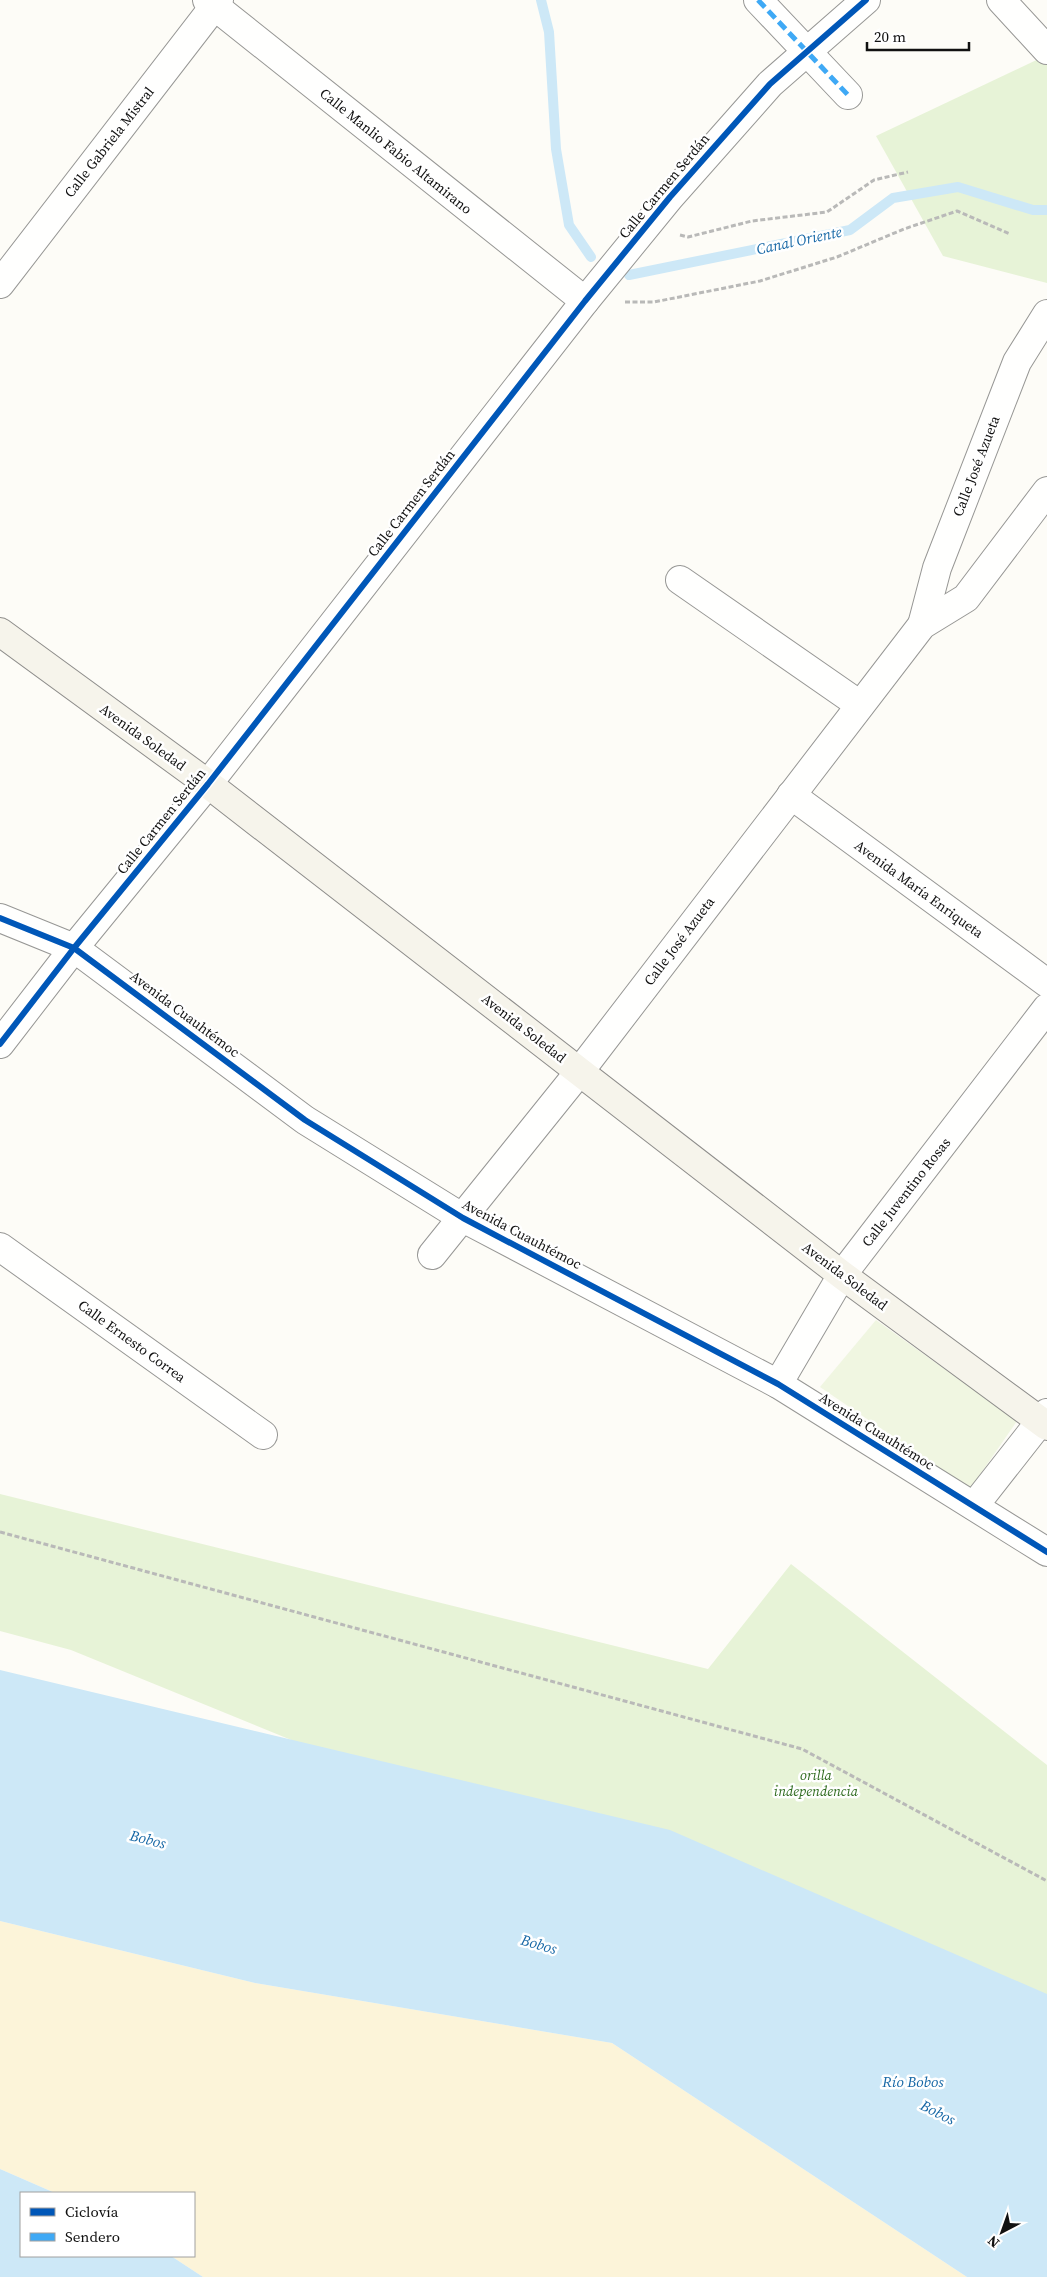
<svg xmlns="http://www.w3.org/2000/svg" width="1047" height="2277" font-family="'Source Serif 4',serif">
	<rect width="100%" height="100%" fill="#fdfcf7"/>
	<g fill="#e7f3d7">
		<path d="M1047,55V283L943,256L876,136Z"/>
		<path d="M0,1494L708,1669L791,1564L1047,1765V2035L710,1911L71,1650L0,1631Z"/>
	</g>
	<path fill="#fcf4d9" d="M0,1921L255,1983L612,2043L967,2277H203L171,2256H194V2193H55L0,2169Z"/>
	<path fill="#f0f6e1" d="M876,1320L1017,1421L970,1489L820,1387Z"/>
	<g fill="#cde8f7">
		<path d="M0,1670L670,1830L1047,1994V2277H967L612,2043L255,1983L0,1921Z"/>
		<path d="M0,2169L55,2193H21V2256H171L203,2277H0Z"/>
	</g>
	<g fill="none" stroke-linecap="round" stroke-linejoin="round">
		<g stroke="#cde8f7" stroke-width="10">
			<path d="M541,0L549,32L556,149L569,225L591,257"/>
			<path d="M629,275L850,230L893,198L958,187L1033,210H1047"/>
		</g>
		<defs>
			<g id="street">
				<path d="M207,0L585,301"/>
				<path d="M758,0L848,95"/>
				<path d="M1001,0L1047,50"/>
				<path d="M0,284L219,0"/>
				<path d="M680,580L860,705"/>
				<path d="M922,625L937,568L1017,362L1047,314"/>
				<path d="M791,795L1047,983"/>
				<path d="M0,918L74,948L305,1120L463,1218L778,1384L1047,1552"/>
				<path d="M0,1044L74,948L208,784L585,301L670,197L770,84L866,0"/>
				<path d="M0,1247L263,1435"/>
				<path d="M432,1255L580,1071L922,625L966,598L1047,491"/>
				<path d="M778,1384L842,1275L1047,1008"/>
				<path d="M974,1506L1047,1413"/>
			</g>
			<path id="secondary" d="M0,632L208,784L842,1275L1047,1426"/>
		</defs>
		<use href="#street" stroke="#979795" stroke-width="30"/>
		<use href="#secondary" stroke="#8e8d8b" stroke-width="30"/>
		<g stroke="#b9b9b8" stroke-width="3" stroke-dasharray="5 2.5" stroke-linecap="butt">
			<path d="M680,235L688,237L752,221L827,212L874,180L908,172"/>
			<path d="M625,302H654L760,281L837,257L904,229L957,211L1010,234"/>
			<path d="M0,1532L802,1749L1047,1881"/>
		</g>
		<use href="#street" stroke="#fffffe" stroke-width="28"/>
		<use href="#secondary" stroke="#f6f4eb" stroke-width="28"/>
		<path stroke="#3fa9f5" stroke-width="5" stroke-dasharray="10 5" stroke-linecap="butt" d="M758,0L848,95"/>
		<defs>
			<g id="cycleway">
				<path d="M0,918L74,948L305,1120L463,1218L778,1384L1047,1552"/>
				<path d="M0,1044L74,948L208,784L585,301L670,197L770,84L866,0"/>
			</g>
		</defs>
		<use href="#cycleway" stroke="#fff" stroke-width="9"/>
		<use href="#cycleway" stroke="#0057b8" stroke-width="6"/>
	</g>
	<g text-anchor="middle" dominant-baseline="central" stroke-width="5" stroke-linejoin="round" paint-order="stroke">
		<g font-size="14" fill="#111" stroke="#fff">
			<text transform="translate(109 142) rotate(-52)">Calle Gabriela Mistral</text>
			<text transform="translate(396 151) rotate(39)">Calle Manlio Fabio Altamirano</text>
			<text transform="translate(664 186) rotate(-50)">Calle Carmen Serdán</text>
			<text transform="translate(976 466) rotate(-69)">Calle José Azueta</text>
			<text transform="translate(411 503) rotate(-52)">Calle Carmen Serdán</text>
			<text transform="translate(143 737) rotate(36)">Avenida Soledad</text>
			<text transform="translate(161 821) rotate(-51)">Calle Carmen Serdán</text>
			<text transform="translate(919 889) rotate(36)">Avenida María Enriqueta</text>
			<text transform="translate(679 941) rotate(-53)">Calle José Azueta</text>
			<text transform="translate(185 1014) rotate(37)">Avenida Cuauhtémoc</text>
			<text transform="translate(524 1028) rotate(38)">Avenida Soledad</text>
			<text transform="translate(906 1192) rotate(-52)">Calle Juventino Rosas</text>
			<text transform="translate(522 1234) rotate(28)">Avenida Cuauhtémoc</text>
			<text transform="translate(845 1276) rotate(37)">Avenida Soledad</text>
			<text transform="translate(132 1341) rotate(36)">Calle Ernesto Correa</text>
			<text transform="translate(877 1431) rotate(32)">Avenida Cuauhtémoc</text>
		</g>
		<g font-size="14" font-style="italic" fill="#2f6b1f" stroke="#fff">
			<text x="816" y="1775">orilla<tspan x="816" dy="16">independencia</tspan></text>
		</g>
		<g font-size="15" font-style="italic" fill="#1768a6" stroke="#fff">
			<text transform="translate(799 240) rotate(-12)">Canal Oriente</text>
			<text transform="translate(148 1839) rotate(14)">Bobos</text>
			<text transform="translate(539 1944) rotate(16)">Bobos</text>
			<text x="913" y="2081">Río Bobos</text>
			<text transform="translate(938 2112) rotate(27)">Bobos</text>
		</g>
	</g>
	<rect x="20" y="2192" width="175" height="65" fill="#ffffff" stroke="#a0a0a0"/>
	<rect x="30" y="2208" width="25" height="8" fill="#0057b8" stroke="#a0a0a0"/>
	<text x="65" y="2217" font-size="15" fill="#111111">Ciclovía</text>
	<rect x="30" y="2233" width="25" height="8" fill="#3fa9f5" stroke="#a0a0a0"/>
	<text x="65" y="2242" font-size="15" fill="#111111">Sendero</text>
	<g transform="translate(1002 2232) rotate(221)" stroke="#ffffff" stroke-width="4" paint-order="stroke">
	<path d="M0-4L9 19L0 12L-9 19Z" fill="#111111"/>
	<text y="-8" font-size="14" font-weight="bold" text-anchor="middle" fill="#111111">N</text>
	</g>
	<path d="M867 42v8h102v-8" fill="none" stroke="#111111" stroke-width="2.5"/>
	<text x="874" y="42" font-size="15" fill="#111111" stroke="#ffffff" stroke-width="4" paint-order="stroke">20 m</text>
</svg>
